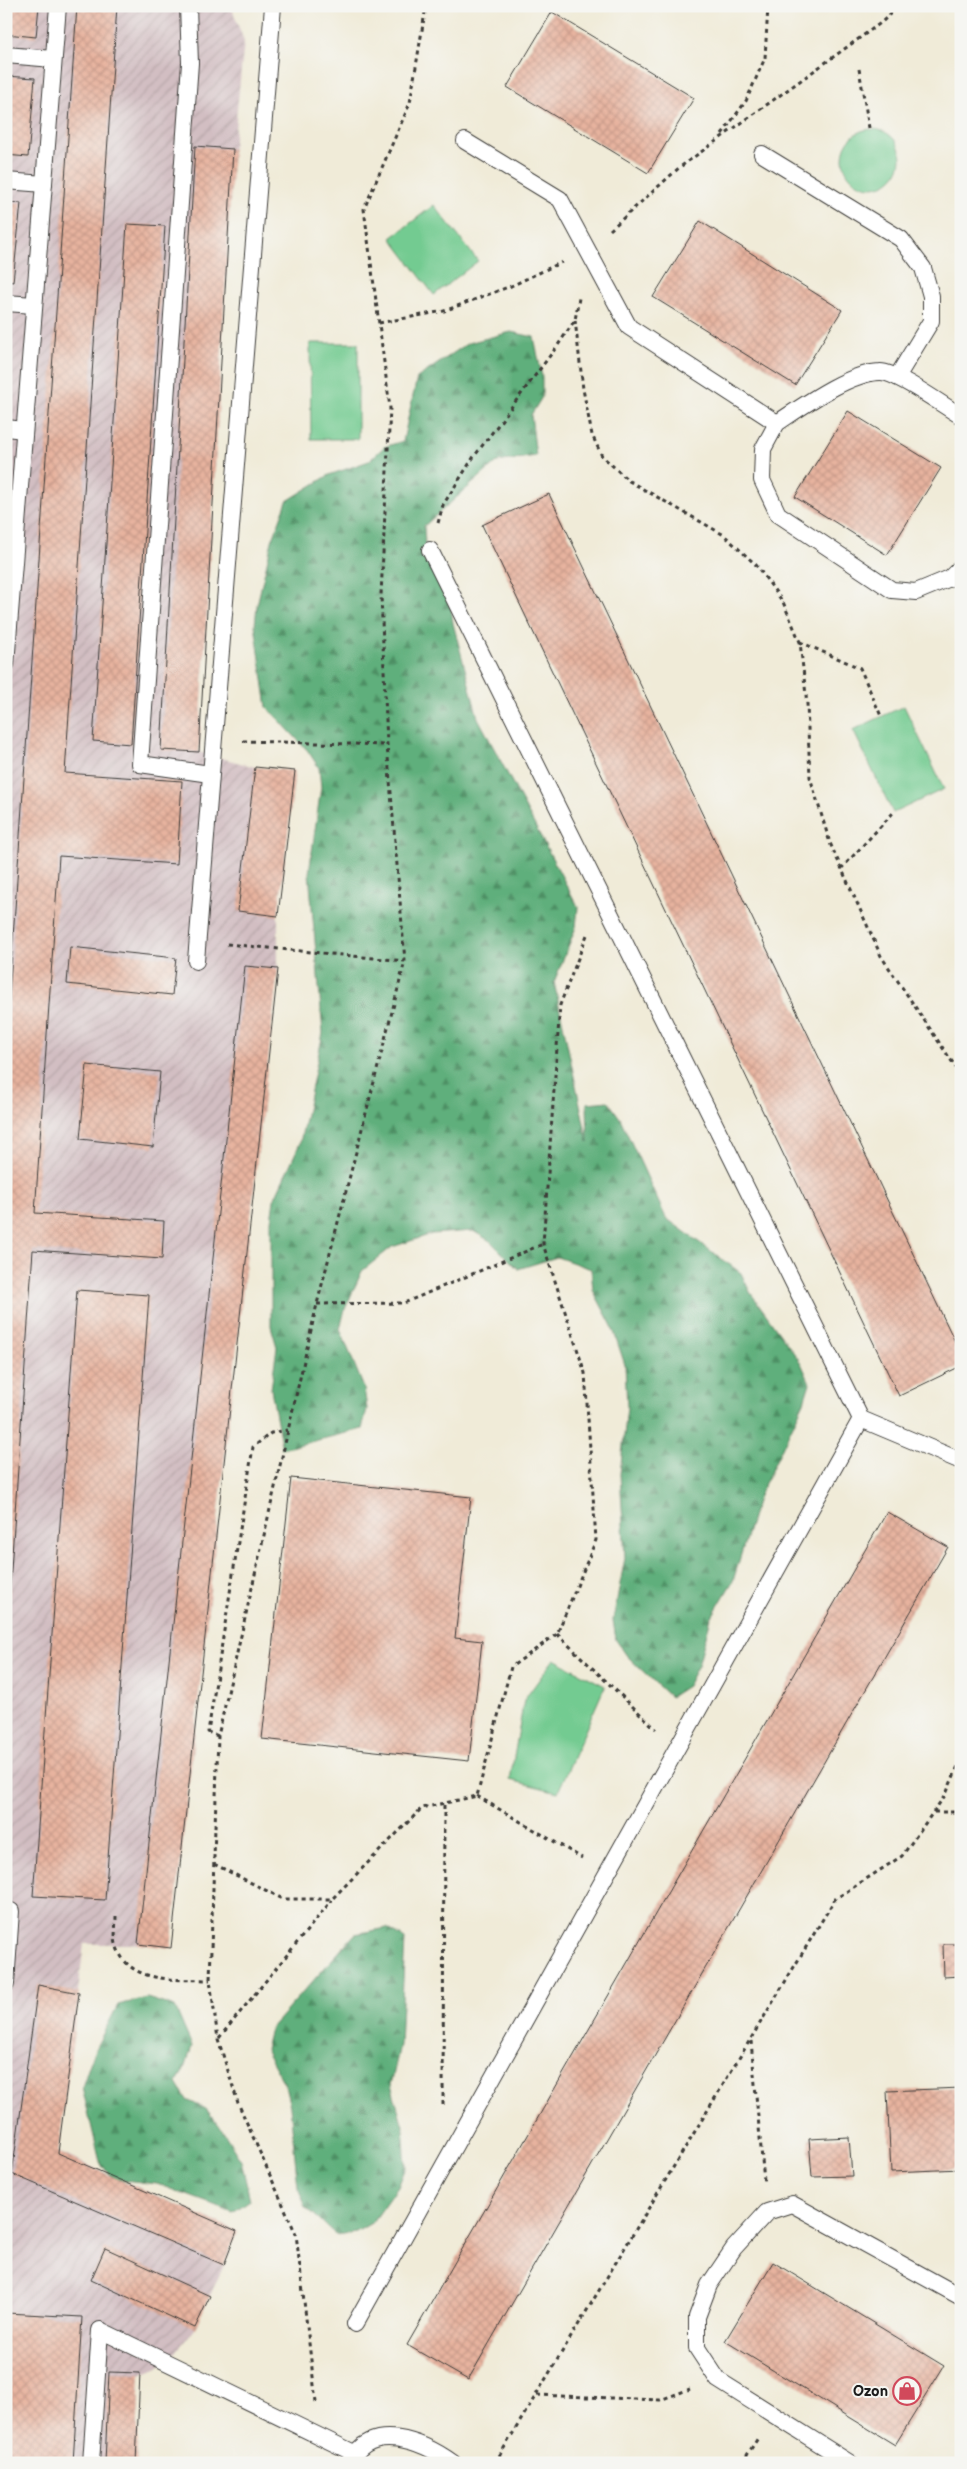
<svg xmlns="http://www.w3.org/2000/svg" width="967" height="2469" font-family="'Balsamiq Sans',sans-serif">
	<defs>
		<pattern id="industrial-furrows" width="10" height="10" patternUnits="userSpaceOnUse" patternTransform="scale(1.25)"><rect width="10" height="10" fill="#d2bec2"/><path d="M-1 1l2-2M0 10L10 0M9 11l2-2" fill="none" stroke="#b4a3a6"/></pattern>
		<pattern id="forest-firs" width="22" height="20" patternUnits="userSpaceOnUse" patternTransform="scale(1.25)"><rect width="22" height="20" fill="#5eaf7b"/><path d="M5 1l3.5 6h-7zM16 11l3.5 6h-7z" fill="#4d8e64"/></pattern>
		<pattern id="building-cross-hatch" width="8" height="8" patternUnits="userSpaceOnUse" patternTransform="scale(1.25)"><rect width="8" height="8" fill="#e7b39f"/><path d="M0 0l8 8M0 8l8-8" fill="none" stroke="#c69988"/></pattern>
	</defs>
	<rect width="100%" height="100%" fill="#f6f6f2"/>
	<filter id="ink" filterUnits="userSpaceOnUse"><feTurbulence type="fractalNoise" baseFrequency=".02" numOctaves="2"/><feDisplacementMap in="SourceGraphic" scale="10" xChannelSelector="R" yChannelSelector="G"/><feConvolveMatrix kernelMatrix="1 2 1 2 8 2 1 2 1" color-interpolation-filters="sRGB"/></filter>
	<filter id="wash" filterUnits="userSpaceOnUse"><feTurbulence type="fractalNoise" baseFrequency=".0096" numOctaves="4" result="noise"/><feDisplacementMap in="SourceGraphic" scale="20" xChannelSelector="R" yChannelSelector="G"/><feGaussianBlur stdDeviation="1.12" result="paint"/><feColorMatrix in="noise" values="0 0 0 0 0 0 0 0 0 0 0 0 0 0 0 0 0 1.4 0 .05"/><feComposite in="paint" operator="in"/></filter>
	<g filter="url(#wash)">
		<rect width="100%" height="100%" fill="#f0ebd8"/>
		<path fill="url(#industrial-furrows)" d="M6,6H231L244,41L233,149L199,752L255,767L295,771L278,916V969L171,1948L138,1944H84L58,2152L237,2231L224,2265L195,2328L168,2362L140,2374L136,2463H6Z"/>
		<g fill="#73cb91" stroke="#487456">
			<circle cx="872" cy="158" r="29"/>
			<path d="M434,205L478,261L434,295L391,238Z"/>
			<path d="M310,343H358V439H311Z"/>
			<path d="M904,706L944,789L893,813L853,730Z"/>
			<path d="M554,1659L605,1686L558,1792L510,1780L524,1700Z"/>
		</g>
		<g fill="url(#forest-firs)" stroke="#3d664c">
			<path d="M511,332L534,337L542,377V397L531,415L536,456L497,462L424,526L425,546L448,583L453,623L478,718L578,907L576,927L554,982L588,1142L587,1103L608,1101L620,1118L666,1218L741,1273L750,1292L801,1363L810,1383L804,1402L758,1498L733,1581L711,1618L698,1665L687,1686L670,1697L627,1656L616,1640L613,1620L625,1558L620,1474L627,1407L625,1365L612,1326L593,1290L591,1269L557,1257L518,1269L490,1241L473,1231L432,1234L392,1247L362,1271L345,1309L340,1329L364,1388L367,1409L362,1429L282,1449L271,1389L277,1347L271,1326V1221L274,1200L300,1143L323,1033L309,873L321,787L319,768L308,751L267,707L255,625L257,605L272,541L287,501L329,475L369,461L384,447L403,441L417,378L468,343Z"/>
			<path d="M387,1928L405,1939L400,2045L391,2085L403,2126L406,2167L398,2187L373,2222L356,2232L336,2235L306,2207L298,2188L290,2106L285,2085L265,2049L270,2029L355,1934Z"/>
			<path d="M147,1998L175,2007L192,2046L186,2065L177,2083L187,2100L206,2109L219,2125L241,2160L250,2200L233,2212L157,2184L116,2179L101,2166L82,2087L95,2049L118,2005Z"/>
		</g>
		<g id="blocks">
			<g fill="url(#building-cross-hatch)">
				<path d="M6,6H39L36,37L6,34Z"/>
				<path d="M77,6H117L65,773L182,781L177,864L59,856L35,1213L164,1221L162,1259L33,1250L6,1643V1040Z"/>
				<path d="M552,12L694,98L648,173L507,87Z"/>
				<path d="M6,76L35,78L28,157L6,155Z"/>
				<path d="M195,146L233,149L199,752L161,750Z"/>
				<path d="M6,202L21,203L13,282L6,281Z"/>
				<path d="M700,221L842,310L795,385L653,297Z"/>
				<path d="M127,224L165,226L131,744L93,741Z"/>
				<path d="M848,411L941,468L887,555L795,497Z"/>
				<path d="M549,494L961,1354V1366L899,1396L482,525Z"/>
				<path d="M255,767L295,771L278,916L238,911Z"/>
				<path d="M70,947L176,958L172,995L67,984Z"/>
				<path d="M245,966L278,969L171,1948L138,1944Z"/>
				<path d="M87,1065L160,1072L153,1147L80,1139Z"/>
				<path d="M77,1290L149,1295L105,1900L33,1896Z"/>
				<path d="M291,1478L471,1497L455,1638L482,1641L469,1761L262,1739Z"/>
				<path d="M887,1512L948,1547L468,2380L407,2345Z"/>
				<path d="M943,1944H961V1976L944,1977Z"/>
				<path d="M38,1985L79,1993L58,2153L237,2231L224,2265L12,2174Z"/>
				<path d="M961,2088V2169L891,2172L887,2091Z"/>
				<path d="M849,2137L852,2176L812,2177L809,2139Z"/>
				<path d="M105,2248L210,2296L195,2328L91,2280Z"/>
				<path d="M773,2262L944,2366L895,2445L725,2341Z"/>
				<path d="M6,2313L82,2317L73,2463H6Z"/>
				<path d="M109,2372L140,2373L136,2463H105Z"/>
			</g>
		</g>
	</g>
	<g filter="url(#ink)">
		<use href="#blocks" fill-opacity="0" stroke="#3c3b38" stroke-width="1"/>
		<g fill="none" stroke-linecap="round" stroke-linejoin="round">
			<defs>
				<g id="lane">
					<path d="M188,6L190,63L140,764L210,774"/>
					<path d="M6,55L53,59"/>
					<path d="M465,141L560,199L629,327L777,423C803,406 848,373 880,372C896,371 945,407 961,416"/>
					<path d="M762,154L901,239L923,268L931,296V321L897,377"/>
					<path d="M6,181L44,184"/>
					<path d="M6,303L34,305"/>
					<path d="M777,423L763,449L762,480L778,514L892,590L916,592L950,578L961,567"/>
					<path d="M6,428L24,430"/>
					<path d="M430,550L861,1419L961,1461"/>
					<path d="M6,664L58,6"/>
					<path d="M196,961L273,6"/>
					<path d="M6,1984L11,1911"/>
					<path d="M355,2324L861,1419"/>
					<path d="M91,2463L100,2330L354,2453"/>
					<path d="M350,2463C369,2419 424,2442 453,2463"/>
					<path d="M850,2463L718,2380L697,2348V2317L709,2285L734,2248L767,2212L792,2204L961,2297"/>
				</g>
			</defs>
			<use href="#lane" stroke="#3c3b38" stroke-width="18"/>
			<g stroke="#3c3b38" stroke-width="3" stroke-dasharray="4 4" stroke-linecap="butt">
				<path d="M859,69L869,128"/>
				<path d="M722,134L746,101L765,58L768,6"/>
				<path d="M610,230L680,167L882,22L898,6"/>
				<path d="M575,320L583,389L592,435L602,456L629,481L724,535L756,565L783,602L800,642L807,704L810,777L830,843L881,956L961,1075"/>
				<path d="M379,323L444,311L511,286L562,262"/>
				<path d="M438,523L443,505L473,458L558,345L575,320L579,298"/>
				<path d="M800,642L860,668L881,716"/>
				<path d="M243,741L387,745"/>
				<path d="M841,869L893,813"/>
				<path d="M227,944L405,961"/>
				<path d="M317,1304L404,1303L543,1244"/>
				<path d="M557,1634L656,1729"/>
				<path d="M218,1736L208,1732L253,1447L271,1433L288,1430"/>
				<path d="M477,1796L582,1858"/>
				<path d="M934,1812H961"/>
				<path d="M214,1864L283,1899H332L422,1808L477,1796L511,1667L557,1634L596,1540L585,1373L543,1244L560,1005L587,935"/>
				<path d="M116,1916C116,1924 114,1936 116,1944C127,1985 177,1979 210,1980"/>
				<path d="M219,2038L332,1900"/>
				<path d="M751,2041L764,2181"/>
				<path d="M443,2105L444,1803"/>
				<path d="M537,2395L660,2400L690,2389"/>
				<path d="M316,2402L296,2234L238,2103L218,2039L210,1980L218,1736L317,1304L405,961L387,745L381,595L390,408L364,209L410,103L426,6"/>
				<path d="M495,2463L835,1899L902,1856L946,1794L961,1759"/>
				<path d="M742,2463L758,2438"/>
			</g>
			<use href="#lane" stroke="#fff" stroke-width="16"/>
		</g>
	</g>
	<defs>
		<symbol id="shop-ring" viewBox="-11 -11 22 22"><circle r="9.5" fill="#f6f6f2" stroke="#d1495b" stroke-width="1.5"/><path d="M-5-2.5h2.3a2.7 3.5 0 0 1 5.4 0H5L5.5 6h-11ZM-1.5-2.5h3a1.5 2.3 0 0 0-3 0Z" fill="#d1495b"/></symbol>
	</defs>
	<g fill-rule="evenodd">
		<use href="#shop-ring" x="891" y="2375" width="32" height="32"/>
	</g>
	<g text-anchor="middle" dominant-baseline="central" stroke-width="4" stroke-linejoin="round" paint-order="stroke">
		<g font-size="15" font-weight="bold" fill="#1c1c1c" stroke="#f6f6f2" text-anchor="end">
			<text x="888" y="2391">Ozon</text>
		</g>
	</g>
	<rect width="967" height="2469" fill="none" stroke="#f6f6f2" stroke-width="25"/>
</svg>
